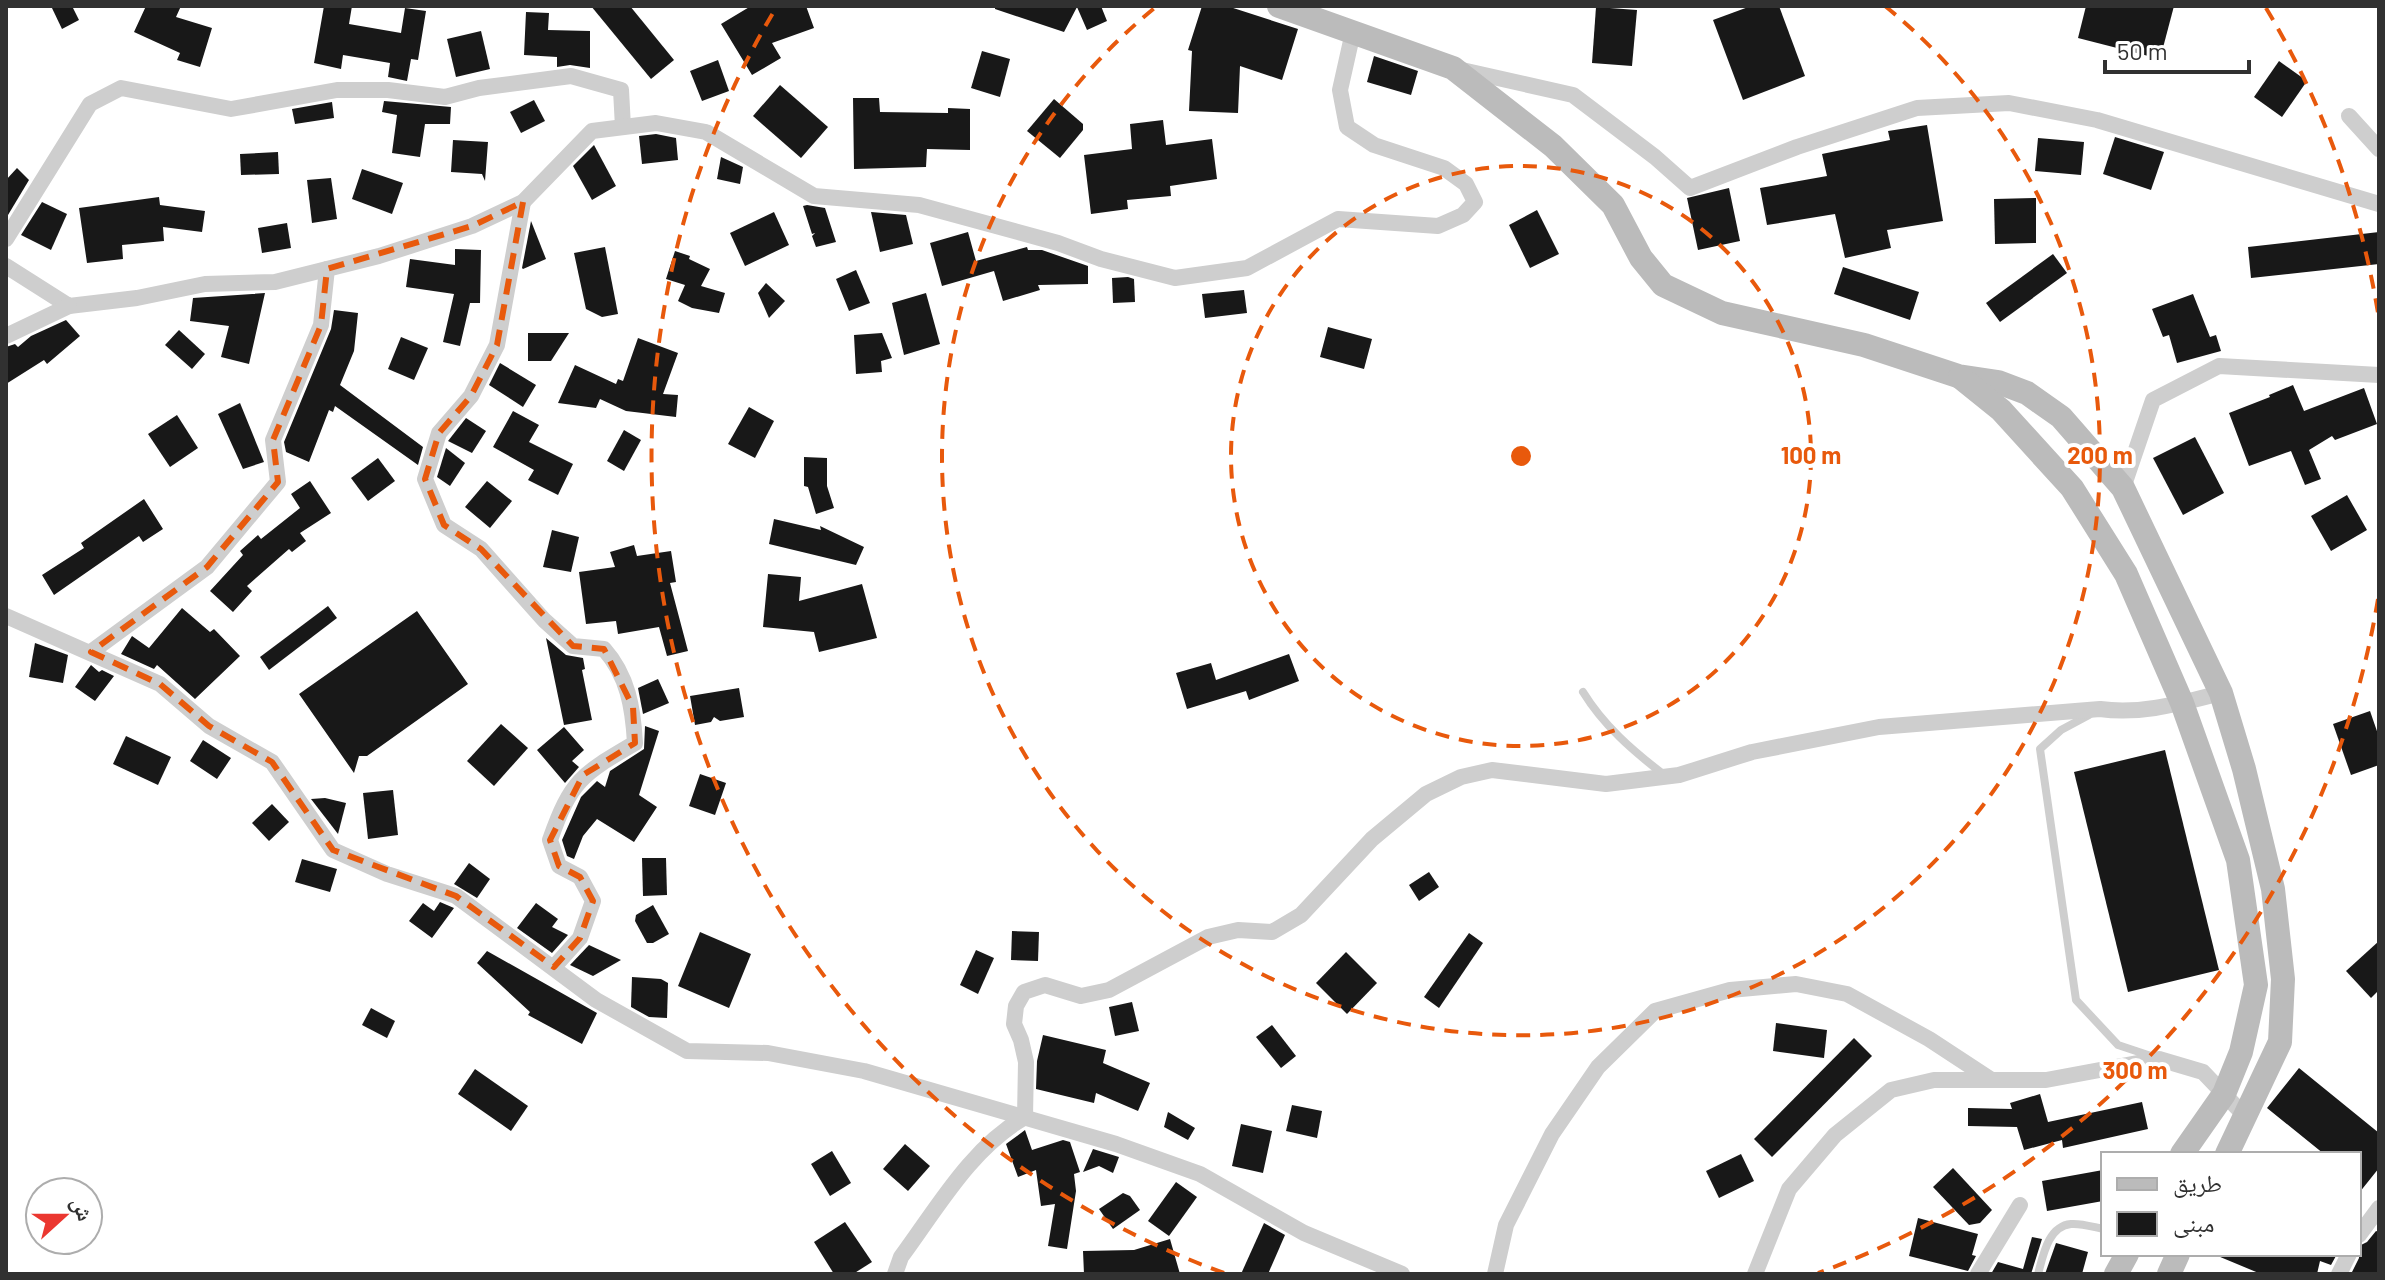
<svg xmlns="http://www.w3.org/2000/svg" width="2385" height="1280" font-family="Barlow,'Noto Naskh Arabic',sans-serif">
	<rect width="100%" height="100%" fill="#fff"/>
	<g fill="#181818">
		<path d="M51,6H72L79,20L62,29Z"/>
		<path d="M146,6H181L176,17L212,28L200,67L177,60L180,53L134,32Z"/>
		<path d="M324,6H352L349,24L401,33L405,8L426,11L418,60L411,59L407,81L388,77L390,63L343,55L341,69L314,63Z"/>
		<path d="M591,6H630L674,60L651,79Z"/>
		<path d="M751,6H806L814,28L772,43L781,58L752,75L721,24Z"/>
		<path d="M995,6H1101L1107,21L1087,30L1077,7L1064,32L995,9Z"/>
		<path d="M1202,6H1227L1298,29L1282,80L1240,66L1238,113L1189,111L1192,51L1188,50Z"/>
		<path d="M1751,6H1779L1805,76L1743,100L1713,20Z"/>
		<path d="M2086,6H2174L2160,59L2078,38Z"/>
		<path d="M1596,7L1637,10L1632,66L1592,63Z"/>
		<path d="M526,12L549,13L548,30L590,31V68L570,65L557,67V57L524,55Z"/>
		<path d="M481,31L490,69L456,77L447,39Z"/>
		<path d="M982,51L1010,59L1000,97L971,88Z"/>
		<path d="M1374,56L1418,71L1411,95L1367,82Z"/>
		<path d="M718,60L729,91L702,101L690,71Z"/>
		<path d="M2279,61L2307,81L2282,117L2254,97Z"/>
		<path d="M780,85L828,127L801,158L753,116Z"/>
		<path d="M853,98H879L880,112L948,113V108L970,109V150L927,149L926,167L854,169Z"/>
		<path d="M1054,99L1083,124V130L1060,158L1027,131Z"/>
		<path d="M534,100L545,121L521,133L510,112Z"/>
		<path d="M384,101L451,107L450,124H425L420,157L392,153L397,115L382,112Z"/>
		<path d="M332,102L334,118L295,124L292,109Z"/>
		<path d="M1163,120L1166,145L1212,139L1217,179L1170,186L1171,196L1127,200L1128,209L1091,214L1084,155L1132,149L1130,124Z"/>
		<path d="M1927,125L1943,221L1887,230L1891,248L1845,258L1835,214L1767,225L1760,188L1827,176L1822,154L1890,140L1888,131Z"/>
		<path d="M656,134L676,138L678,160L642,164L639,136Z"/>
		<path d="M2115,137L2164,152L2151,190L2103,174Z"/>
		<path d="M2038,138L2084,142L2081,175L2035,171Z"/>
		<path d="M453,140L488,142L485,181L482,174L451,172Z"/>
		<path d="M594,145L616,186L592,200L573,166Z"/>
		<path d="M278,152L279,174L241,175L240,154Z"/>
		<path d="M721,157L743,167L740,184L717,179Z"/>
		<path d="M17,168L29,180L8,215L6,213V180Z"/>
		<path d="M362,169L403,183L392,214L352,199Z"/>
		<path d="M331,178L337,219L312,223L307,180Z"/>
		<path d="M1729,188L1740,241L1698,250L1687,198Z"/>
		<path d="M159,197L160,205L205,211L202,232L163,227L164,241L122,245L123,259L87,263L79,208Z"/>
		<path d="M2036,198V243L1995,244L1994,199Z"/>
		<path d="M42,202L67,214L51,250L21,235Z"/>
		<path d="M807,205L825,208L836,242L816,247L812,236L815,233L812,234L803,206Z"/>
		<path d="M1537,210L1559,254L1530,268L1509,225Z"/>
		<path d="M774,212L789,245L745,266L730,233Z"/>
		<path d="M871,212L906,215L913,244L880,252Z"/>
		<path d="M531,221L546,259L523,269L522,268Z"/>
		<path d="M287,223L291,248L262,253L258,228Z"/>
		<path d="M968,232L976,261L1027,247L1028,250H1042L1088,266V284L1038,285L1040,290L1003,301L994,271L942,286L930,243Z"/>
		<path d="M2379,232V264L2251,278L2248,247Z"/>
		<path d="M605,247L618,314L602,317L586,309L574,253Z"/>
		<path d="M455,249L481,250L480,303H470L460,346L443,342L454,294L406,287L410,259L455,265Z"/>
		<path d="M675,251L690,256L689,259L710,269L701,286L725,293L719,313L692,308L678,301L685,285L666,279Z"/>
		<path d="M2053,254L2067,273L2000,322L1986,303Z"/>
		<path d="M1843,267L1919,292L1910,320L1834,294Z"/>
		<path d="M856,270L870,303L849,311L836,279Z"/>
		<path d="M1128,277L1134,279L1135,302L1113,303L1112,278Z"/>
		<path d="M766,283L785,301L769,318L758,293Z"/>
		<path d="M1244,290L1247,313L1205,318L1202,294Z"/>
		<path d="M265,293L249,364L221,357L229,326L190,321L193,298Z"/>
		<path d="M926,293L940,344L904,355L892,303Z"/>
		<path d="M2193,294L2210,337L2216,335L2221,351L2177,363L2169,335L2163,337L2152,309Z"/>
		<path d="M334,310L358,313L354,351L340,385L423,447L418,465L335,406L333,412L329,410L309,462L286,452L284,442L331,329Z"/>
		<path d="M66,320L80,336L47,364L44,360L6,384V347L15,344L18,347L31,336Z"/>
		<path d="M1328,327L1372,339L1364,369L1320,357Z"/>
		<path d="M179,330L205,354L192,369L165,345Z"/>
		<path d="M528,333H569L551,361H528Z"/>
		<path d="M882,333L892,358L881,361L882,372L856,374L854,335Z"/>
		<path d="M401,337L428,348L414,380L388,369Z"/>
		<path d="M638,338L678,353L663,394L678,395L676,417L626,411L600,399L596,408L558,403L575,365L616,384L618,379L623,381Z"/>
		<path d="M500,363L536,385L523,407L489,385Z"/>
		<path d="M2293,385L2304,411L2364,388L2377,424L2335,440L2332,436L2309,450L2321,479L2305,485L2291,451L2249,466L2229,413L2270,397L2269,395Z"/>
		<path d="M240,403L264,462L243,469L218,414Z"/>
		<path d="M749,407L774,421L755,458L728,444Z"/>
		<path d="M513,411L539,425L529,442L573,464L558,495L528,480L534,470L493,447Z"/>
		<path d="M177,415L198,448L170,467L148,434Z"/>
		<path d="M466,418L486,431L472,453L448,441Z"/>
		<path d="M624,430L641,440L624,471L607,461Z"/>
		<path d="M2195,437L2224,493L2183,515L2153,458Z"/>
		<path d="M446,448L465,463L450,486L437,477Z"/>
		<path d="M804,457L827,458V486L834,508L816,514L808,487L804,486Z"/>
		<path d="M378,458L395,481L368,501L351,478Z"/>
		<path d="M310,481L331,513L300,533L306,541L292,552L289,549L247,586L252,591L233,612L210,591L243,555L240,551L258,535L261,539L300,508L291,494Z"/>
		<path d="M487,481L512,501L490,528L465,507Z"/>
		<path d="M2347,495L2367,530L2331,551L2311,516Z"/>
		<path d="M144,499L163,529L143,542L139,536L54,595L42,575L84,548L81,543Z"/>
		<path d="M774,519L821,530L820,526L864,547L856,565L769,544Z"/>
		<path d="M552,530L579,537L571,572L543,567Z"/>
		<path d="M634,545L637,556L671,551L676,582L670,583L688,651L667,656L659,627L618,634L616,621L586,624L579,572L615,567L610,552Z"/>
		<path d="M768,574L801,577L799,601L862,584L877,638L819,652L814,632L763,627Z"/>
		<path d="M328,606L337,618L269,670L260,657Z"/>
		<path d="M182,608L210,632L214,629L240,656L195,699L157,665L154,669L121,654L132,636L149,648Z"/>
		<path d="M417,611L468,684L367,756H359L354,773L299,694Z"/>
		<path d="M546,638L566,655L583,658L585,669L582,670L592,720L564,725Z"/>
		<path d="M35,643L68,655L63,683L29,677Z"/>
		<path d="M1289,654L1299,681L1249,700L1246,691L1187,709L1176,673L1211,663L1216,680Z"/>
		<path d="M91,665L99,672L102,670L114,676L95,701L75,687Z"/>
		<path d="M658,679L669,703L643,714L638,688Z"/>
		<path d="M739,688L744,717L720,721L714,717L711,722L695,725L690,696Z"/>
		<path d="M2370,711L2379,737V765L2351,775L2333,724Z"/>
		<path d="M501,724L528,748L494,786L467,761Z"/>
		<path d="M645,726L659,731L639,795L657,807L634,842L597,819L583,836L574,859L567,856L562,840L581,797L597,781L605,787L610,771L644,749Z"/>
		<path d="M564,727L584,750L572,761L579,767L565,783L537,750Z"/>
		<path d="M126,736L171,757L158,785L113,764Z"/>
		<path d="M203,740L231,758L217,779L190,761Z"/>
		<path d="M2165,750L2219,970L2128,992L2074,772Z"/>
		<path d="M700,774L726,783L715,815L689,806Z"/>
		<path d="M393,790L398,835L368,839L363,793Z"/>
		<path d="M325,798L346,803L338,834L311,799Z"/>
		<path d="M272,804L289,822L269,841L252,823Z"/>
		<path d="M642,858H666L667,895L643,896Z"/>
		<path d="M302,859L337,869L330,892L295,882Z"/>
		<path d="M469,863L490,879L477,898L454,884Z"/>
		<path d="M1429,872L1439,887L1419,901L1409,885Z"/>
		<path d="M440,902L454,908L432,938L409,921L423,903L434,911Z"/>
		<path d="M536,903L558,919L552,927L568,935L552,953L517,928Z"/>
		<path d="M653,905L669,934L653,943H647L635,921L636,915Z"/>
		<path d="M1012,931L1039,932L1038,961L1011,960Z"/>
		<path d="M700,932L751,954L729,1008L678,986Z"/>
		<path d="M1469,933L1483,943L1439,1008L1424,997Z"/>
		<path d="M2379,941V990L2371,998L2346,971Z"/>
		<path d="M589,945L621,960L593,976L570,965Z"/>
		<path d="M976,950L994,958L978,994L960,985Z"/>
		<path d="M487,951L597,1013L582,1044L528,1015L530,1012L477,963Z"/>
		<path d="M1346,952L1377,983L1347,1014L1316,983Z"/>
		<path d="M632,977L661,979L668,983L667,1018L649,1017L631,1007Z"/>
		<path d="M1132,1002L1139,1031L1115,1036L1109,1007Z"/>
		<path d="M371,1008L395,1021L387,1038L362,1025Z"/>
		<path d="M1776,1023L1827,1030L1824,1058L1773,1051Z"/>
		<path d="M1272,1025L1296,1056L1281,1068L1256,1037Z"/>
		<path d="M1043,1035L1106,1050L1103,1063L1150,1083L1138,1111L1096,1093L1094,1103L1036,1089L1037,1061Z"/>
		<path d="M1854,1038L1872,1056L1772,1157L1754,1139Z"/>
		<path d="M2299,1068L2379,1133V1168L2359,1193V1154H2324L2267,1108Z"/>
		<path d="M475,1069L528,1106L511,1131L458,1094Z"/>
		<path d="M2040,1094L2048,1122L2142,1102L2148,1129L2063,1148L2062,1140L2024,1150L2017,1127L1968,1126V1108L2012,1109L2010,1103Z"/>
		<path d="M1292,1105L1322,1111L1317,1138L1286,1131Z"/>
		<path d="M1168,1112L1195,1128L1188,1140L1164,1127Z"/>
		<path d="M1241,1124L1272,1131L1263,1173L1232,1166Z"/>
		<path d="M1025,1130L1032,1150L1063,1140L1070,1142L1080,1172L1074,1174L1076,1191L1067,1249L1048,1246L1055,1204L1041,1206L1036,1170L1018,1177L1006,1144Z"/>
		<path d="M905,1144L930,1166L908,1191L883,1169Z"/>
		<path d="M1093,1149L1119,1157L1113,1173L1099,1166L1083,1172Z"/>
		<path d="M832,1151L851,1183L830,1196L811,1164Z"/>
		<path d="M1741,1154L1754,1181L1719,1198L1706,1171Z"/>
		<path d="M1953,1168L1992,1210L1980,1223L1969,1225L1933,1187Z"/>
		<path d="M2103,1170V1201L2047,1211L2042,1181Z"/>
		<path d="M1176,1182L1197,1197L1169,1236L1148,1221Z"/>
		<path d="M1123,1193L1130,1196L1140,1210L1113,1229L1099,1209Z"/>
		<path d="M1918,1218L1978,1234L1972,1255L1976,1256L1968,1271L1909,1256Z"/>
		<path d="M845,1222L872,1262L853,1274H834L814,1242Z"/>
		<path d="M1264,1223L1285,1235L1268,1274H1241Z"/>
		<path d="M2376,1231L2379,1232V1274L2352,1272L2359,1258V1246L2367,1242Z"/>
		<path d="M2032,1237L2042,1239L2031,1274H1991L1998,1262L2023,1269Z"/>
		<path d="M1170,1239L1180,1274H1084L1083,1251L1134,1250Z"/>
		<path d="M2056,1243L2088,1252L2082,1274H2045Z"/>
		<path d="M2213,1254H2337L2331,1265L2320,1261L2317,1274H2261Z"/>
	</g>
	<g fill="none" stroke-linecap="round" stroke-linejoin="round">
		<g stroke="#cecece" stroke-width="8">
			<path d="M1583,692C1604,726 1632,750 1663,774"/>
			<path d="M2089,715L2061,730L2040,749L2076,1000L2118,1045L2151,1056"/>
			<path d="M2038,1274C2043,1256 2048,1226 2071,1224C2081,1223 2093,1227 2103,1229"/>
		</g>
		<g stroke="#cecece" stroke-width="16">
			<path d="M1462,70L1573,95L1655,157L1690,188L1797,147L1917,108L2009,103L2097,120L2379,204"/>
			<path d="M2349,116L2379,149"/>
			<path d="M523,202L497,345L471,396L439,433L425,479L444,525L481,549L544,620L573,646L604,649C628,676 633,708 635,743C582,774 571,780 550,840L559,866L580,877L593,901L580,938L554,967"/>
			<path d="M6,239L90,104L121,88L231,109L337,90H388L445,97L479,88L571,76L621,90L623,127"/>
			<path d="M6,266L69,306L137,298L205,284L275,282L379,256L472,226L523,202L592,131L656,123L706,132L814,196L919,205L1058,243L1101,259L1175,278L1247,268L1338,219L1438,226L1463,215L1475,202L1466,184L1444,168L1374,145L1347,127L1340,90L1353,32"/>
			<path d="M6,336L69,306"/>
			<path d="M2123,488L2153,400L2219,366L2379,375"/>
			<path d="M6,616L160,684L209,726L272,762L333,850L387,874L456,896L596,1000L687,1051L768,1053L864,1071L1116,1144L1200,1174L1304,1233L1402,1274"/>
			<path d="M91,652L207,567L278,482L273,440L321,325L327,269"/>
			<path d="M2359,1235L2379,1208"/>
			<path d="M895,1274L901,1257C938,1207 970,1149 1025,1117L1026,1062L1021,1040L1014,1024L1016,1006L1024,992L1045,985L1081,996L1109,990L1208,937L1238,930L1272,932L1301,915L1372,839L1426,794L1461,777L1492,770L1606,784L1679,775L1752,752L1879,727L2100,709C2141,715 2181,703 2221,693"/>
			<path d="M1495,1274L1506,1225L1552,1134L1598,1067L1655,1011L1730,990L1796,984L1847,994L1929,1039L1990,1079"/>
			<path d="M1755,1274L1789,1189L1835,1135L1891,1090L1934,1080H2046L2159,1059L2203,1072L2246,1117"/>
			<path d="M1978,1274L2020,1205"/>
			<path d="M2339,1274L2349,1254"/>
		</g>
		<g stroke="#bbb" stroke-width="24">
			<path d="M1279,6L1453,68L1553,146L1613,205L1641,258L1663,285L1722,313L1864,345L1958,376L1998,382L2027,393L2061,417L2123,488L2221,693L2244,769L2273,889L2283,979L2280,1042L2227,1154"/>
			<path d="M1960,377L2001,410L2072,488L2126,574L2182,703L2238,860L2256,985L2241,1052L2224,1094L2182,1154"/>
			<path d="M2116,1274L2127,1254"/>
			<path d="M2169,1274L2178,1254"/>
		</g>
	</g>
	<path fill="none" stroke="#e8590c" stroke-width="6" stroke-dasharray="16 10" stroke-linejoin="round" d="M523,202L497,345L471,396L439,433L425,479L444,525L481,549L573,646L604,649L633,707L635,743L583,775L550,840L559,866L580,877L593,901L580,938L554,967L456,896L333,850L272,762L209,726L160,684L91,652L207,567L278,482L273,440L321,325L327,269L472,226Z"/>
	<g fill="none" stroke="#e8590c" stroke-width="4" stroke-dasharray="14 10">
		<circle cx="1521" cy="456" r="290"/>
		<path d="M1885 6A579 579 0 1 1 1157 6"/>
		<path d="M2378 599A869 869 0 0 1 1818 1273M1224 1273A869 869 0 0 1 776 8M2266 8A869 869 0 0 1 2378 313"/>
	</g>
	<circle cx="1521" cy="456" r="12" fill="#e8590c" stroke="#fff" stroke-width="4"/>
	<g font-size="24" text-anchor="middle" font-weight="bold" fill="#e8590c" stroke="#fff" stroke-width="8" stroke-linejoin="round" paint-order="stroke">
		<text x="1811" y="464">100 m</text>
		<text x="2100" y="464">200 m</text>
		<text x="2135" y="1079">300 m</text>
	</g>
	<rect width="2385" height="1280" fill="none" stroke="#313131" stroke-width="16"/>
	<rect x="2101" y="1152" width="260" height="104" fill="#ffffff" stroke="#adadad" stroke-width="2"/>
	<rect x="2117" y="1178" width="40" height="12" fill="#bbbbbb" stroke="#adadad" stroke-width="2"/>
	<text x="2173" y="1192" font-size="24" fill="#313131">طريق</text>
	<rect x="2117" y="1212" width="40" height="24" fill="#181818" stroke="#adadad" stroke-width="2"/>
	<text x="2173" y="1232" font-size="24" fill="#313131">مبنى</text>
	<g transform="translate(64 1216) rotate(69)"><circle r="38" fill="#ffffff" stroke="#adadad" stroke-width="2"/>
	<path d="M0-6L14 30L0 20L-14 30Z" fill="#eb3730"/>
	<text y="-12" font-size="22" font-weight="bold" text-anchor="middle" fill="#313131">ش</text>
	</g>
	<path d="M2105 60v12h144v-12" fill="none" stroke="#313131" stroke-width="4"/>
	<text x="2117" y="60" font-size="24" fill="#313131" stroke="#ffffff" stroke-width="6" paint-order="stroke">50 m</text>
</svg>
